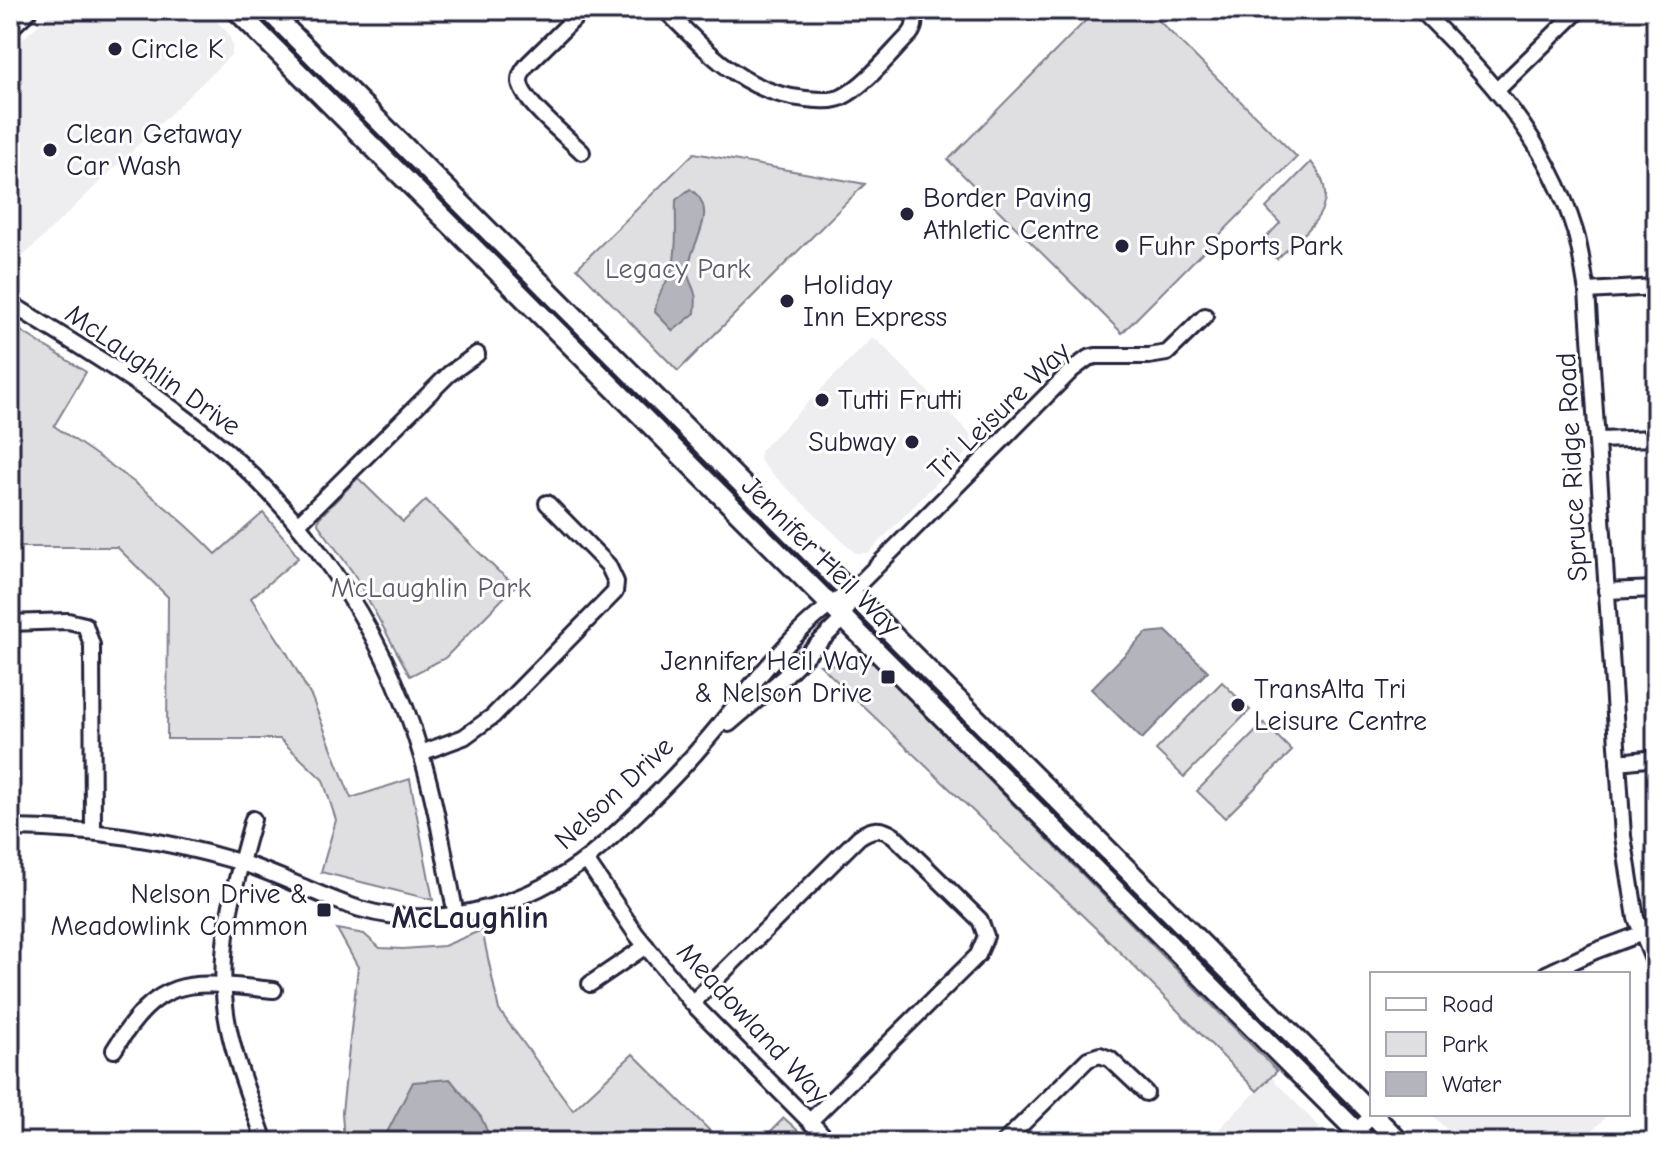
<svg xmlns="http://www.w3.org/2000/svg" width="1666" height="1152" font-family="'Comic Neue',sans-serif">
	<rect width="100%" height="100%" fill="#fff"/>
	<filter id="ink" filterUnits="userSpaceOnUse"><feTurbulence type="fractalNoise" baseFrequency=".0125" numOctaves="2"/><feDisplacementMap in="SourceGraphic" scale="16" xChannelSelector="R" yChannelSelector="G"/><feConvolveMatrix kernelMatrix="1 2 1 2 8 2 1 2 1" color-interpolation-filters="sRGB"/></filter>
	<g filter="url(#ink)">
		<g fill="#eeeef1">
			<path d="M55,10H206L228,33L233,46L231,55L10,269V50Z"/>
			<path d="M871,339L878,341L969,433L973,446L868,553H855L765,467L759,458L761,450Z"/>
			<path d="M1271,1077L1320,1128L1306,1142H1206Z"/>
			<path d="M1432,1114H1601L1605,1118L1581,1142H1458Z"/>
		</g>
		<g fill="#dfdfe2" stroke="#80808e" stroke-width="2">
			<path d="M1096,10H1148L1297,157L1122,333L948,160Z"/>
			<path d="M694,153L865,184L678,371L577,268Z"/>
			<path d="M1311,162C1347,205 1307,230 1277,259L1259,245L1280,223L1266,208Z"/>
			<path d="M10,324L86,372L54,426C112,465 167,503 216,554L263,513L288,542L298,558L251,598L287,653L312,698L351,798L410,779L433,900L321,872L336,820L323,780L280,739H167L168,597L117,547H10Z"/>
			<path d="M358,478L403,522L426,500L498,571L516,585L445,658L410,676L354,574L318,524L319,518Z"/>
			<path d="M873,663L1277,1071L1257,1091L1104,936L820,665Z"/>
			<path d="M1222,682L1250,710L1184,777L1156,750Z"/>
			<path d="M1264,723L1292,751L1225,818L1197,791Z"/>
			<path d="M337,929L364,934L380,948L403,949L444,946L482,930L499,1010L573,1110L633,1054L721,1142H344L342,1112L358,967Z"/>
			<path d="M784,1118L805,1137L800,1142H760Z"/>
		</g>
		<g fill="#b4b4bc" stroke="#7a7a88" stroke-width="2">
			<path d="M690,189C722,211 690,243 688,270C687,279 693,285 695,294C697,300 695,307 695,313L673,331L655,312C656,293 669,283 673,265C678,244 675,221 676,200Z"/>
			<path d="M1166,631L1208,671L1142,739L1091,689L1146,633Z"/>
			<path d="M450,1079L481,1117L492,1142H382L413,1082Z"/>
		</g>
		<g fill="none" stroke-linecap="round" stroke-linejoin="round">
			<defs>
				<g id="minor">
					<path d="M665,10C707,51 744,94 806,99C817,100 832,102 842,97C865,86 891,53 910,34C916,26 916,19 910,10"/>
					<path d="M1421,10C1487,76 1547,139 1575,231C1581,250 1583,271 1587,291L1623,836L1636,918L1656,967"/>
					<path d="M10,29L30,10"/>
					<path d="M1498,89L1579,10"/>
					<path d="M582,152C568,138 520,100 520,81C520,74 524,69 528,64L583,10"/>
					<path d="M1587,291L1656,287"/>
					<path d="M10,303C70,341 132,377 188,420C297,501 383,624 421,754C437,806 445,861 456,915"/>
					<path d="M1599,440L1656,438"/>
					<path d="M298,524L449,374L477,354"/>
					<path d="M1606,591L1656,589"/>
					<path d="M10,623L68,621L85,625L92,645L93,831"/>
					<path d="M729,724L784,677L844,618L851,592"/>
					<path d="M421,753L464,737L493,716L615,592L616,582L608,565L547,503"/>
					<path d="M1618,762L1656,758"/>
					<path d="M253,819C234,886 214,954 228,1025C236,1065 252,1103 265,1142"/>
					<path d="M10,828C92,829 157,838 236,861C279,874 318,896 360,909C444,933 539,902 602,846C637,814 674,779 704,743C747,694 794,623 851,592L1072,370L1088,358L1096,356H1149L1167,353L1205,316"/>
					<path d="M586,860L636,934L692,1003L830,1142"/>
					<path d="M1546,974L1595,951L1656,928"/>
					<path d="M590,984L646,946"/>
					<path d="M692,1003L859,837C872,828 881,827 894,836L980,920L986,936L978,955L810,1121"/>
					<path d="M114,1050C162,971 193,982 274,990"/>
					<path d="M1004,1142L1088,1059L1100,1055L1110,1059L1146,1093"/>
					<path d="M1345,1142L1374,1114"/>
				</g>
				<g id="major">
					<path d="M236,10L1367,1142"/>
					<path d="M268,10L1400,1142"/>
				</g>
			</defs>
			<use href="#minor" stroke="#22223b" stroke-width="20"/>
			<use href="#major" stroke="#22223b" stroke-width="24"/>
			<use href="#minor" stroke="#fff" stroke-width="14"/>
			<use href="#major" stroke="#fff" stroke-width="18"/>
		</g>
	</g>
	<g fill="#22223b" stroke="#fff" stroke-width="3">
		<circle cx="115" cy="49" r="8"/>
		<circle cx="50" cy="150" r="8"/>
		<circle cx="907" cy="214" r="8"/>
		<circle cx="1122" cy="246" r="8"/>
		<circle cx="787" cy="301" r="8"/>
		<circle cx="822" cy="400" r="8"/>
		<circle cx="912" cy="442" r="8"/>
		<rect x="880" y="669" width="16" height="16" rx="4"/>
		<circle cx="1238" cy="705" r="8"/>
		<rect x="316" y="902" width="16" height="16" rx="4"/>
	</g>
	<g text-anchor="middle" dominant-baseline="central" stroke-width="6" stroke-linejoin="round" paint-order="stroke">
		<g font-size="28" fill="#22223b" stroke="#fff" text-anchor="start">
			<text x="131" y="49">Circle K</text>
			<text x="66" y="134">Clean Getaway<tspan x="66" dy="32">Car Wash</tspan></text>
			<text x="923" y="198">Border Paving<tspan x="923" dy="32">Athletic Centre</tspan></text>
			<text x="1138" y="246">Fuhr Sports Park</text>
			<text x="803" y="285">Holiday<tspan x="803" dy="32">Inn Express</tspan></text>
			<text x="838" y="400">Tutti Frutti</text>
			<text x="896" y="442" text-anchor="end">Subway</text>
			<text x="872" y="661" text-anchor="end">Jennifer Heil Way<tspan x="872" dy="32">&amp; Nelson Drive</tspan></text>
			<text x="1254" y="689">TransAlta Tri<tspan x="1254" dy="32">Leisure Centre</tspan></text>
			<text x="308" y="894" text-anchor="end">Nelson Drive &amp;<tspan x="308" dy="32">Meadowlink Common</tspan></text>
		</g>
		<g font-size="28" fill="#5b5b6d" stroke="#fff">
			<text x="678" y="269">Legacy Park</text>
			<text x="431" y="588">McLaughlin Park</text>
		</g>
		<g font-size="28" fill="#22223b" stroke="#fff">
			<text transform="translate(153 370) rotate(35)">McLaughlin Drive</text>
			<text transform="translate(999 411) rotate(-44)">Tri Leisure Way</text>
			<text transform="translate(1572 467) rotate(-93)">Spruce Ridge Road</text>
			<text transform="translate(821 556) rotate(45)">Jennifer Heil Way</text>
			<text transform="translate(614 793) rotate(-43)">Nelson Drive</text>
			<text transform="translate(753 1023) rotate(47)">Meadowland Way</text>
		</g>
		<g font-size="32" font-weight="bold" fill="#22223b" stroke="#fff">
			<text x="470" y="917">McLaughlin</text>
		</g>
	</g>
	<rect width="1666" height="1152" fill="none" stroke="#fff" stroke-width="40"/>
	<rect x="20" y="20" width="1626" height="1112" fill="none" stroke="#22223b" stroke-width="3" filter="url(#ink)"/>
	<rect x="1370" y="972" width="260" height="144" fill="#ffffff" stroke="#a7a7b1" stroke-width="2"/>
	<rect x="1386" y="998" width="40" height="12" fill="#ffffff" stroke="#a7a7b1" stroke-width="2"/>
	<text x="1442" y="1012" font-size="24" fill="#22223b">Road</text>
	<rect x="1386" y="1032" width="40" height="24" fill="#dfdfe2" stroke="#a7a7b1" stroke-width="2"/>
	<text x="1442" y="1052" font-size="24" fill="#22223b">Park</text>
	<rect x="1386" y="1072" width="40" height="24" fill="#b4b4bc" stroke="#a7a7b1" stroke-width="2"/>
	<text x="1442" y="1092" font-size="24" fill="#22223b">Water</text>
</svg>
